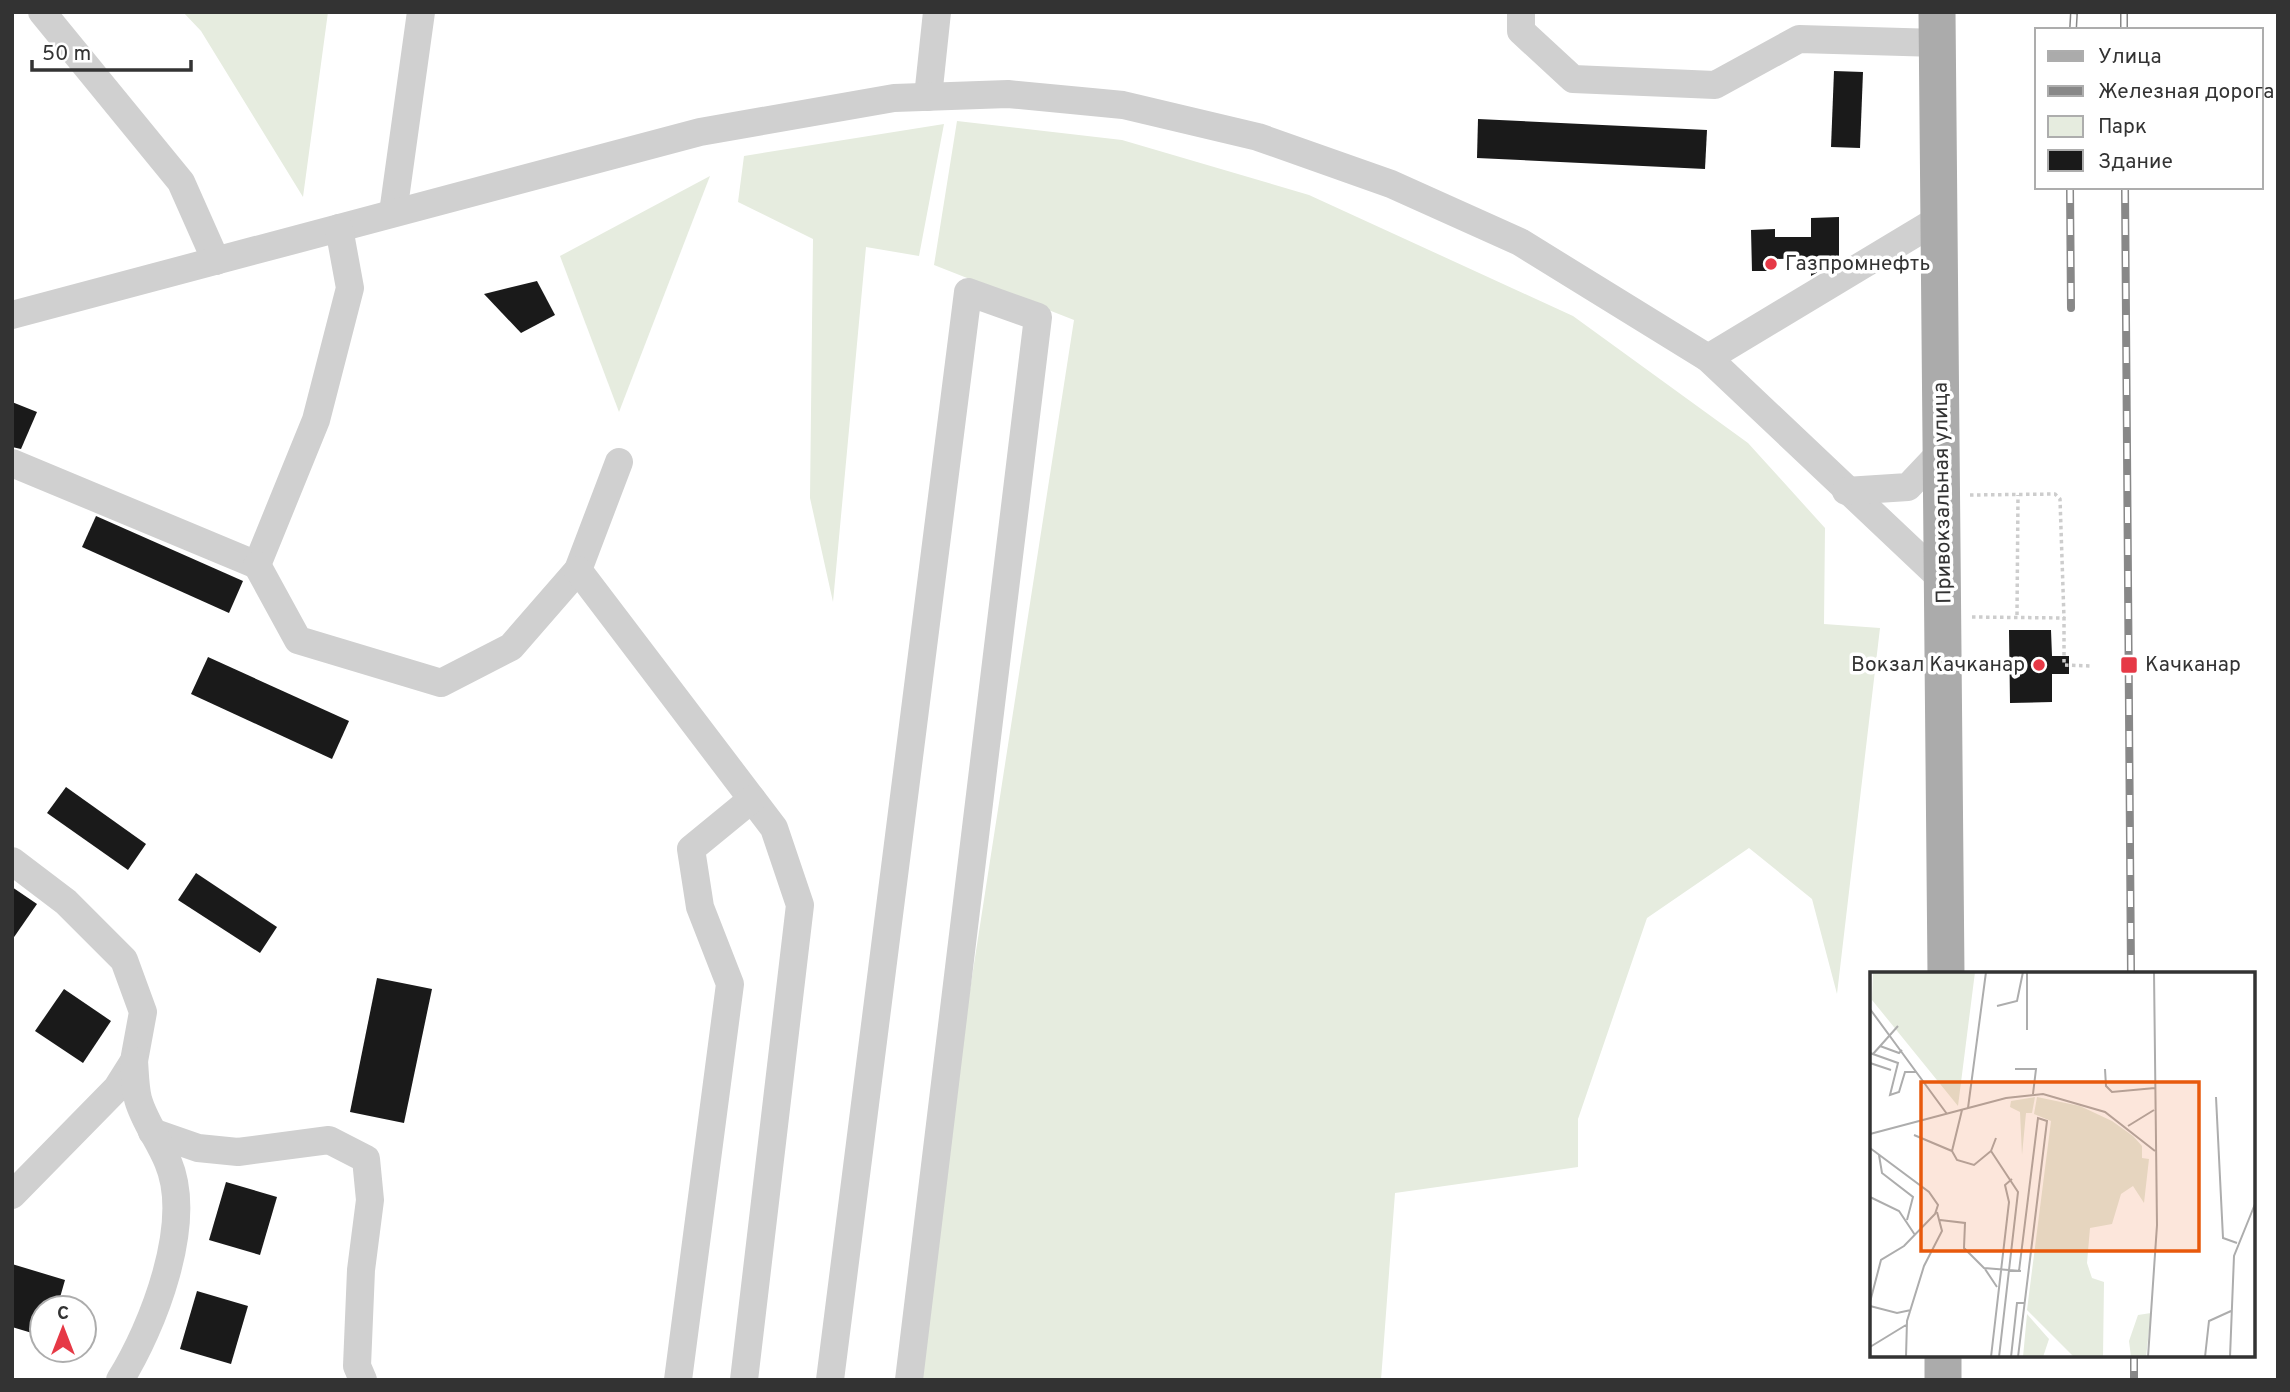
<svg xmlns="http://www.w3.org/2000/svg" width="2290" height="1392" font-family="Overpass,sans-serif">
	<rect width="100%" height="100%" fill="#fff"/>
	<g fill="#e6ecdf">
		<path d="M183,12H328L303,197L201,31Z"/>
		<path d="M957,121L1122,140L1309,195L1573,316L1748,443L1825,528L1824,624L1880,628L1837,994L1812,899L1749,848L1647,918L1578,1119V1167L1395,1193L1381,1380H912L917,1331L1074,320L934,265Z"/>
		<path d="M944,124L919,256L866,247L833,602L810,498L813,239L738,202L744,156Z"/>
		<path d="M710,176L619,412L560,256Z"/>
	</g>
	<g fill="#1a1a1a">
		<path d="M1834,71L1863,72L1860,148L1831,147Z"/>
		<path d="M1478,119L1707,130L1705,169L1477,158Z"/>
		<path d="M1839,217V260L1811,276V258L1775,259V271H1752L1751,230L1775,229V237H1811V218Z"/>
		<path d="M537,281L555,315L521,333L484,294Z"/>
		<path d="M12,402L37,412L21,449L12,447Z"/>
		<path d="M96,516L243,581L229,613L82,547Z"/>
		<path d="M2009,630H2051L2052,656H2069V674H2052V702L2010,703Z"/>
		<path d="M208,657L349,721L332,759L191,694Z"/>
		<path d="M66,787L146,844L128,870L47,813Z"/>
		<path d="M196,873L277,927L260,953L178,900Z"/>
		<path d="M12,887L37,904L12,940Z"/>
		<path d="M377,978L432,989L404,1123L350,1112Z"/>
		<path d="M64,989L111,1021L83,1063L35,1031Z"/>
		<path d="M226,1182L277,1197L260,1255L209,1240Z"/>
		<path d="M12,1264L65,1280L57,1308H42V1336L12,1327Z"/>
		<path d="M197,1291L248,1306L231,1364L180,1349Z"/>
	</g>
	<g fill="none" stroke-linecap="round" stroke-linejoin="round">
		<g stroke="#cdcdcd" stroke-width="3.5" stroke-dasharray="3.5 3.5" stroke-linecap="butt">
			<path d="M1970,495L2055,494L2060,499L2064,618"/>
			<path d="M2017,615L2018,495"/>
			<path d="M1972,617L2064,618V665L2093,666"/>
		</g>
		<g stroke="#d0d0d0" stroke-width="28">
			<path d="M42,12L181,182L216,261"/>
			<path d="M1521,12V31L1573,79L1715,85L1799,39L1938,43"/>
			<path d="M928,97L937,12"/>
			<path d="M393,213L421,12"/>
			<path d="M12,315L700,132L894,98L1008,94L1123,105L1258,137L1391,184L1520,242L1708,358L1943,580"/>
			<path d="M1708,358L1939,219"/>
			<path d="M12,463L257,565L316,420L350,288L339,228"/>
			<path d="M1846,491L1908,487L1942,451"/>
			<path d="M257,565L298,640L441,683L511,647L578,570L619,462"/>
			<path d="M578,570L774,828L800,905L744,1380"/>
			<path d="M12,861L66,902L124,960L143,1012L134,1061L117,1088L12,1195"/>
			<path d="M152,1132L198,1148L238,1152L329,1140L366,1159L370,1200L361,1270L357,1366L363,1380"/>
			<path d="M120,1380C153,1327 194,1223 168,1162C159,1140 144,1121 138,1099C135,1087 135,1073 134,1061"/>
			<path d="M678,1380L730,984L700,907L691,849L752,799"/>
			<path d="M830,1380L968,292L1038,317L909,1380"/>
		</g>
		<g stroke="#ababab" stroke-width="37">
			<path d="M1937,12L1946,974"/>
			<path d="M1943,1380V1355"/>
		</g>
		<defs>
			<g id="rail">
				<path d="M2124,12V30"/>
				<path d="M2073,30L2074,12"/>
				<path d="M2070,187L2071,308"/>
				<path d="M2125,187L2131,974"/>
				<path d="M2134,1355V1380"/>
			</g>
		</defs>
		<use href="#rail" stroke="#888" stroke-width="8"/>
		<use href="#rail" stroke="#fff" stroke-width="5" stroke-dasharray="16" stroke-linecap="butt"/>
	</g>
	<g fill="#e63946" stroke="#fff" stroke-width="2.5">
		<circle cx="1771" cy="264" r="7"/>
		<circle cx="2039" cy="665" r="7"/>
		<rect x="2120" y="656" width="18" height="18" rx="3.5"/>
	</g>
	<g text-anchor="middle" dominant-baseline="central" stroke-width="7" stroke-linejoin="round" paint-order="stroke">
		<g font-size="21" fill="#333" stroke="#fff" text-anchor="start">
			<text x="1785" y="264">Газпромнефть</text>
			<text x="2025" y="665" text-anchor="end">Вокзал Качканар</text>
			<text x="2145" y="665">Качканар</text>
		</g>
		<g font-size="21" fill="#333" stroke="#fff">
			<text transform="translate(1943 493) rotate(-91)">Привокзальная улица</text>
		</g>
	</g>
	<g transform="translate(1870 972)">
		<rect width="385" height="385" fill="#fff"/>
		<path d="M3,0H105L88,134L2,28ZM165,125L162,141H156L152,183L150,140L140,135L141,129ZM167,125L210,134L242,149L263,164L272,174V186L279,187L274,231L263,214L251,222L242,252L220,256L217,291L222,306L234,310L233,385H204L157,338L181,149L164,142ZM281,341L276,385H261L259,369L268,343ZM157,342L179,367L173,385H153Z" fill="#e6ecdf"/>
		<path fill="none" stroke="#adadad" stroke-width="2" d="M127,34L147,29L153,0M0,37L77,142M157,58V0M10,74L29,81L32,78M0,81L28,91L20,123L29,120L35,100H46M3,82L28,54M0,91L21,98M145,97H166L163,122M235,97L236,114L242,120L285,116M346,125L353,266L367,271M98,136L116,0M258,154L284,138M0,162L136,126L173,122L235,140L285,179M44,163L82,179L92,138M0,176L59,220L68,233L65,242L34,274L11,288L0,330M82,179L87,188L104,193L121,179L126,166M121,179L148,220L129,385M9,183L12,201L43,225L37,248M0,225L29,239L45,263M70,248L95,251L94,276L114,296L151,299M115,297L127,315M0,334L27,341L41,338M0,375L36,353M36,385L37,349L54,294L72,259L67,240M121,385L139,230L135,213L142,207M141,385L147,331H154M148,385L177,149L168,146L149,299M278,385L287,253L284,0M335,385L339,349L361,339M360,385L364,284L385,232"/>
		<path fill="#e8590c" fill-opacity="0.15" stroke="#e8590c" stroke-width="3.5" d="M51,110H329V279H51Z"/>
		<rect width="385" height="385" fill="none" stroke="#333" stroke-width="3.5"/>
	</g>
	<rect width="2290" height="1392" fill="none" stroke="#333333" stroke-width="28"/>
	<rect x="2035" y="28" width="228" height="161" fill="#ffffff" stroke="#adadad" stroke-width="2"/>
	<rect x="2048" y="51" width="35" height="10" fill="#ababab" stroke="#adadad" stroke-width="2"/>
	<text x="2098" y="63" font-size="21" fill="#333333">Улица</text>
	<rect x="2048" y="86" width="35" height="10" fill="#888888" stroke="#adadad" stroke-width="2"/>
	<text x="2098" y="98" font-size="21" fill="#333333">Железная дорога</text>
	<rect x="2048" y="116" width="35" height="21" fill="#e6ecdf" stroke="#adadad" stroke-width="2"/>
	<text x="2098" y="133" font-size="21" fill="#333333">Парк</text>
	<rect x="2048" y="150" width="35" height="21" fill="#1a1a1a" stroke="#adadad" stroke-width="2"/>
	<text x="2098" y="168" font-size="21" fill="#333333">Здание</text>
	<g transform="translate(63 1329)"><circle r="33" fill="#ffffff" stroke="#adadad" stroke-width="2"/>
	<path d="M0-5L12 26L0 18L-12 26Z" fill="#e63946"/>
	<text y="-10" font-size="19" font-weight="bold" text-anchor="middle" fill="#333333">С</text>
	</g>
	<path d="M32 60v10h159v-10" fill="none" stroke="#333333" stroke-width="3.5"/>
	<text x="42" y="60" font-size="21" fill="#333333" stroke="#ffffff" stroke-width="5" paint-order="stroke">50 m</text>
</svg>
